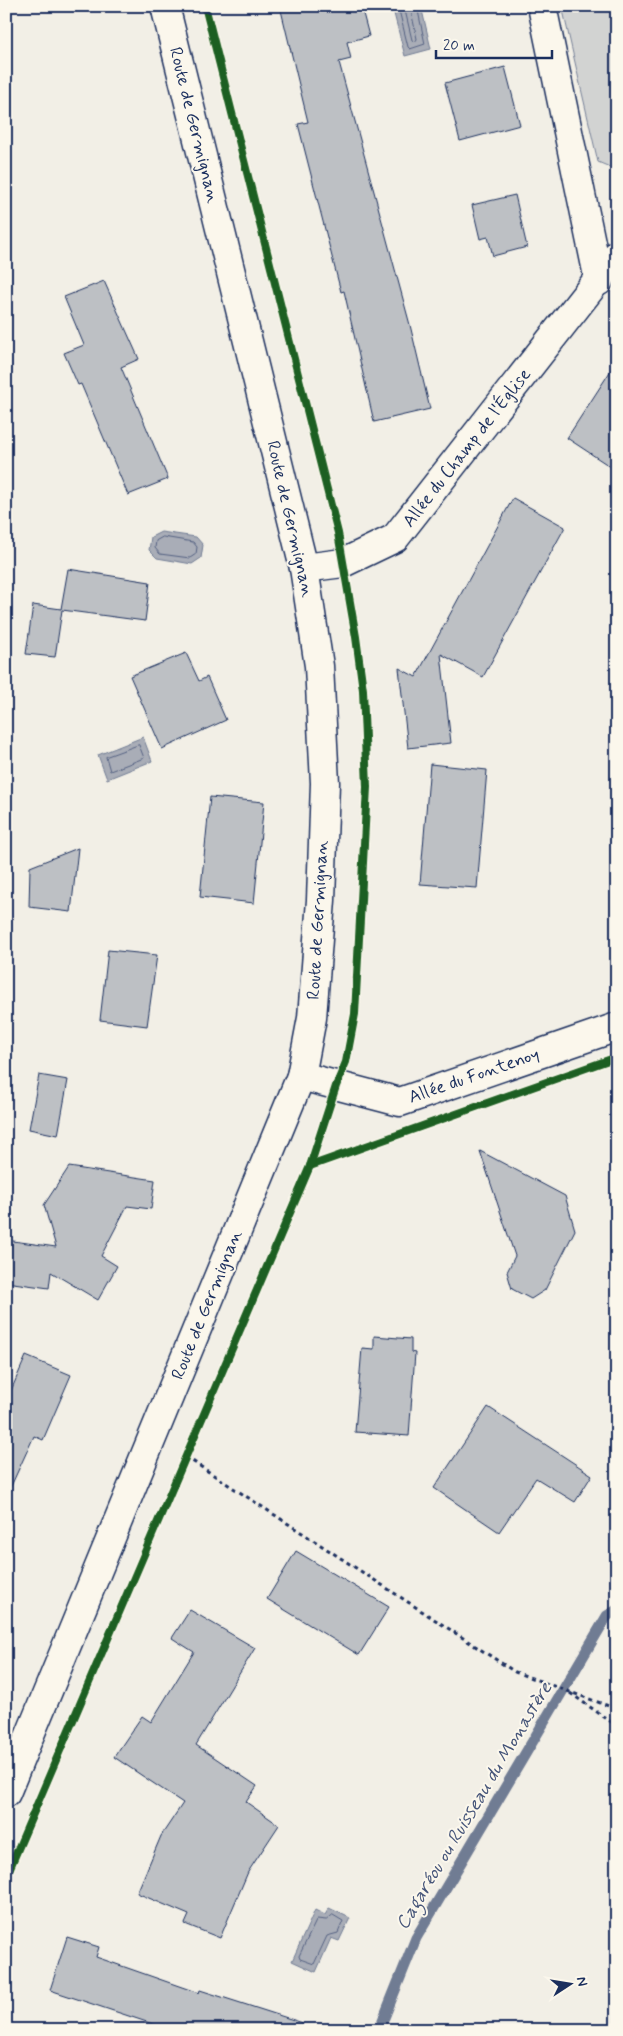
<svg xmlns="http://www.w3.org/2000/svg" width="623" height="2036" font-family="Mynerve,sans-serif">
	<rect width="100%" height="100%" fill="#f2efe6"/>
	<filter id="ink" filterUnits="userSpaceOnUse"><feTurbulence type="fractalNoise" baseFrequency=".02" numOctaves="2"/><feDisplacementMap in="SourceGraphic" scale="10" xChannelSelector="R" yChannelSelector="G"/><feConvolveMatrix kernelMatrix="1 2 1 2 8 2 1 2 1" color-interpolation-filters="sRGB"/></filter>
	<g filter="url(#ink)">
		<path fill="#d2d3d2" stroke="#768198" d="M562,6H617V170L598,162Z"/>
		<g fill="#a9adb7" stroke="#707b93">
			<path d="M392,6H421L431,49L405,56Z"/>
			<path d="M161,532L196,537L203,545L201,558L192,564L157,558L149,550L151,537Z"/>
			<path d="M143,737L152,761L107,779L98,755Z"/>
			<path d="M329,1908L350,1918L339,1941L331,1938L316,1972L292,1961L315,1910L325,1915Z"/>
		</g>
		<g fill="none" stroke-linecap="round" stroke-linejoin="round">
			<g stroke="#546182" stroke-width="1">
				<path d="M398,6L408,47L410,49L425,44L417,6"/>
				<path d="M404,6L412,40L415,42L417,39L410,6"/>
				<path d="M163,537L193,542L197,547L196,554L190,558L160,554L155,548L156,541Z"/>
				<path d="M139,745L144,758L110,771L106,757Z"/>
				<path d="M333,1915L343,1921L338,1933L327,1936L314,1964L300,1959L299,1956L317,1919L326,1920Z"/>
			</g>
			<path stroke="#707b93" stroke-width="11" d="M379,2030L416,1938L607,1616L617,1610"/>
		</g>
		<g fill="#bdc0c4" stroke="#1b2f5e">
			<path d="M280,6H361L369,36L347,42L351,59L339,62L410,325L430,409L374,422L344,291L341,292L298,124L308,122Z"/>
			<path d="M505,67L520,125L460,141L445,83Z"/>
			<path d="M515,195L527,247L493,256L488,237L480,239L472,205Z"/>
			<path d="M104,281L139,359L121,367L168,479L128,495L81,384L78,385L64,353L84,345L64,297Z"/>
			<path d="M617,361V471L567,438Z"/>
			<path d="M513,498L565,527L483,677L441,654L451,743L408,748L399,668L416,677Z"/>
			<path d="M68,569L150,582L145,621L62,610L55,657L26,654L33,605L61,609Z"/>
			<path d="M186,653L199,681L207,677L226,720L162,749L130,676Z"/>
			<path d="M430,764L487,770L477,888L420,884Z"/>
			<path d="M210,797L264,802L254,903L200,897Z"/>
			<path d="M78,848L71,912L29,907L30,867Z"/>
			<path d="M108,950L157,955L147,1026L100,1020Z"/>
			<path d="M39,1075L68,1080L58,1135L29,1129Z"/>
			<path d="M480,1151L565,1196L575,1230L545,1290L531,1299L512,1289L507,1272L515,1256Z"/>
			<path d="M69,1167L155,1180L151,1209L127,1206L101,1256L117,1266L98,1300L51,1272L49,1288L6,1282V1240L56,1247L44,1205Z"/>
			<path d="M374,1336L411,1339V1352L415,1353L409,1436L355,1432L362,1348L374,1349Z"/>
			<path d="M26,1356L71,1375L43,1440L34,1436L6,1497V1402Z"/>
			<path d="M488,1407L592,1475L575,1502L536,1478L499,1532L434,1488Z"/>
			<path d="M296,1551L389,1607L359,1655L267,1599Z"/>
			<path d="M190,1610L255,1648L196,1745L257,1786L246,1802L279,1825L248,1872L220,1938L185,1924L189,1915L137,1893L161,1836L183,1803L114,1757L142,1716L151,1722L194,1652L172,1638Z"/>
			<path d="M67,1937L99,1947L96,1957L199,1993L200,1990L303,2023L302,2030H171L50,1990Z"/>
		</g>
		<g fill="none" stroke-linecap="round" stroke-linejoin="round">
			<defs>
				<g id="street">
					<path d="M542,6L599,281"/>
					<path d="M304,568L343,563L395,538L617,255"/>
					<path d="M301,1076L400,1102L617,1027"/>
				</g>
				<path id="secondary" d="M6,1793L301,1076L312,1018L321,900L325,783L319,666L304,568L165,6"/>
			</defs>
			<use href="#street" stroke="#1b2f5e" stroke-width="31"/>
			<use href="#secondary" stroke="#1b2f5e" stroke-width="31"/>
			<g stroke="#1b2f5e" stroke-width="3" stroke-dasharray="4 4" stroke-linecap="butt">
				<path d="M186,1457L515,1672L617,1709"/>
				<path d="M570,1693L617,1726"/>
			</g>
			<use href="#street" stroke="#fbf7ec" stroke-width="28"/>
			<use href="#secondary" stroke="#fbf7ec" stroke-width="28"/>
			<defs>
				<g id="cycleway">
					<path d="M310,1166L617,1057"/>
					<path d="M6,1877L310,1166L336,1086L346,1062L355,1014L367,787L363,690L356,637L338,533L205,6"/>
				</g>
			</defs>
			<use href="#cycleway" stroke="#fbf7ec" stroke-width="11"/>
			<use href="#cycleway" stroke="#1b5e20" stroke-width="8"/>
		</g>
	</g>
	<g text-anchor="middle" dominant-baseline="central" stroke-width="4" stroke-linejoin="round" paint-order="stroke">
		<g font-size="18" fill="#1b2f5e" stroke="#fbf7ec">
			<text transform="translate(194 125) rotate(76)">Route de Germignan</text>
			<text transform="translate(467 448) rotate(-52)">Allée du Champ de l'Église</text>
			<text transform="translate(290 519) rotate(77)">Route de Germignan</text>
			<text transform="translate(318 920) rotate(-87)">Route de Germignan</text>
			<text transform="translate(474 1076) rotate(-19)">Allée du Fontenoy</text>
			<text transform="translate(207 1305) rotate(-68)">Route de Germignan</text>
		</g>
		<g font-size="19" font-style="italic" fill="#465579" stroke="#fbf7ec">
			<text transform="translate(474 1806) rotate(-59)">Cagaréou ou Ruisseau du Monastère</text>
		</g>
	</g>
	<rect width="623" height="2036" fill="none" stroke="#fbf7ec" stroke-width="25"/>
	<rect x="12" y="12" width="598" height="2011" fill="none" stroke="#1b2f5e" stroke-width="2" filter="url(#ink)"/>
	<g transform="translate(570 1984) rotate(78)" stroke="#fbf7ec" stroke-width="4" paint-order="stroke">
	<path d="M0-4L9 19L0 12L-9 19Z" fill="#1b2f5e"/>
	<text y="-8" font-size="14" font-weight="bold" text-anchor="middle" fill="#1b2f5e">N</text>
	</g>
	<path d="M436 50v8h116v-8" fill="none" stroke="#1b2f5e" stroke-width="2.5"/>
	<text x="443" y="50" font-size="15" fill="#1b2f5e" stroke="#fbf7ec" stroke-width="4" paint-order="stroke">20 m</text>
</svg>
